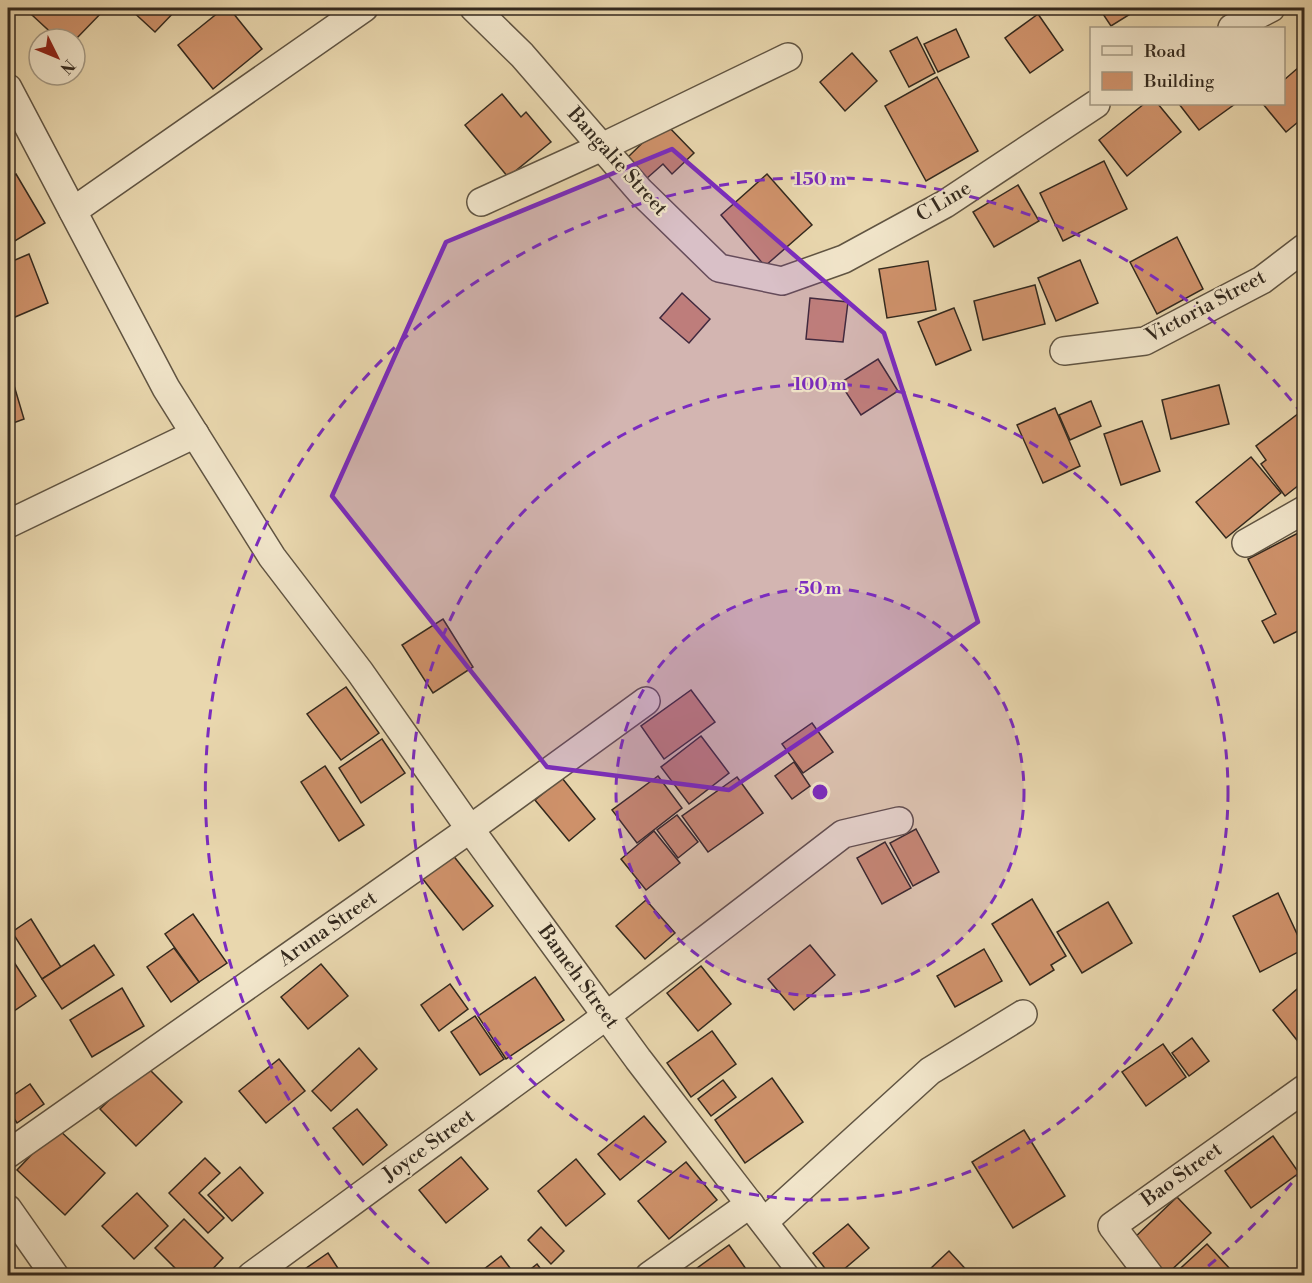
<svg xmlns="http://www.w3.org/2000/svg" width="1312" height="1283" font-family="'Libre Bodoni',serif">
	<rect width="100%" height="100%" fill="#e9d7ae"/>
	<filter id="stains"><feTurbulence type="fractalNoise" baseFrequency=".00333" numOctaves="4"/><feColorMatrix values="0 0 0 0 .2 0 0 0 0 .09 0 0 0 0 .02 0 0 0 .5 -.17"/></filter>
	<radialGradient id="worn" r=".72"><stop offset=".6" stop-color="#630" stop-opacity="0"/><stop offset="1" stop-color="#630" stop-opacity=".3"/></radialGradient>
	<g fill="#cf926b" stroke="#33291e" stroke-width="1.5">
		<path d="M39,8H106L75,40L58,39L32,15Z"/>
		<path d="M129,8H178L155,32Z"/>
		<path d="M224,8H229L262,49L213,89L178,45Z"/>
		<path d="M1099,8H1140L1111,26Z"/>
		<path d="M1038,14L1063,50L1030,73L1005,38Z"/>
		<path d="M956,29L969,57L938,72L924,44Z"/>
		<path d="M917,37L935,73L909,87L890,51Z"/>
		<path d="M852,53L877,81L845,111L820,82Z"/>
		<path d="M1299,67L1304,74V117L1286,132L1263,104H1284V80Z"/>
		<path d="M937,77L978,151L926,181L885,106Z"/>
		<path d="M502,94L521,117L526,112L551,142L508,177L465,125Z"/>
		<path d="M1144,104H1158L1181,132L1127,176L1099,140Z"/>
		<path d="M1179,104H1235L1199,130Z"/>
		<path d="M664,122L694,153L672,174L663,164L646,179L627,158Z"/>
		<path d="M1104,161L1127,209L1063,241L1040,193Z"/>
		<path d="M16,174L45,223L8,245V179Z"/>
		<path d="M767,174L812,225L765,266L721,215Z"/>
		<path d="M1018,185L1039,221L994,247L973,212Z"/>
		<path d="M1177,237L1203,289L1157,314L1130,262Z"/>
		<path d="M29,254L48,303L8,320V291L14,289L8,273V263Z"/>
		<path d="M1080,260L1098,303L1056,321L1038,278Z"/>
		<path d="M928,261L936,310L887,318L879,269Z"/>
		<path d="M1035,285L1045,324L983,340L974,301Z"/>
		<path d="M682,293L710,319L689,343L660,318Z"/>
		<path d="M810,298L848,302L843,342L806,339Z"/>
		<path d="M954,308L971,350L936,365L918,322Z"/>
		<path d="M878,359L898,391L861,415L840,383Z"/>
		<path d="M13,382L24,419L8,425V384Z"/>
		<path d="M1219,385L1229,424L1171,439L1162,400Z"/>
		<path d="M1091,401L1101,426L1070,440L1059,415Z"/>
		<path d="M1055,408L1080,466L1043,483L1017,425Z"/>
		<path d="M1299,413L1304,420V481L1285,496L1261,464L1266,460L1256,446Z"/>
		<path d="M1142,421L1160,471L1121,485L1104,434Z"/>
		<path d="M1251,457L1281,493L1226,538L1196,502Z"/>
		<path d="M1300,532L1304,540V628L1274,643L1262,621L1276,614L1248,559Z"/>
		<path d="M443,619L473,667L433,693L402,645Z"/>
		<path d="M346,687L379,733L341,760L307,714Z"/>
		<path d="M691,690L715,722L664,759L641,726Z"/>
		<path d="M812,723L833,752L803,773L782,744Z"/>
		<path d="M701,736L729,773L689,804L661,767Z"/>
		<path d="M382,739L405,773L361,803L339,768Z"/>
		<path d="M794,762L810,786L792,799L775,776Z"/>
		<path d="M325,766L364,825L339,841L301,782Z"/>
		<path d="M658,776L682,808L637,843L612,810Z"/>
		<path d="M737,777L763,813L708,852L682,816Z"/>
		<path d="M562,778L595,819L569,841L535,800Z"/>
		<path d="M677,815L698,842L678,858L657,830Z"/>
		<path d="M916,829L939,872L913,886L890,843Z"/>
		<path d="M654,831L680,863L646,890L621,859Z"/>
		<path d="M885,842L911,888L882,904L857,858Z"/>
		<path d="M452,854L493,906L463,930L422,878Z"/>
		<path d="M1278,893L1304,949L1260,972L1233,916Z"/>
		<path d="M1032,899L1066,956L1051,965L1054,970L1030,985L992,924Z"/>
		<path d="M646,900L675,933L645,959L616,926Z"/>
		<path d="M1108,902L1132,943L1082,973L1057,932Z"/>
		<path d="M193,914L227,963L199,982L165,934Z"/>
		<path d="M31,919L61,967L42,979L12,932Z"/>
		<path d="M94,945L114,975L62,1009L42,979Z"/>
		<path d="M810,945L835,975L794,1010L768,979Z"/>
		<path d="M174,948L199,982L171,1002L147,967Z"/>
		<path d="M984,949L1002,981L955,1007L937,976Z"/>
		<path d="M8,953L36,996L8,1015Z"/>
		<path d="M321,964L348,996L308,1029L281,997Z"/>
		<path d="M701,966L731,1004L698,1031L667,993Z"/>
		<path d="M535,977L564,1020L506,1059L478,1016Z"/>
		<path d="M1304,983V1049L1273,1010Z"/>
		<path d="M450,984L468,1009L439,1031L421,1005Z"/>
		<path d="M122,988L144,1026L92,1057L70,1020Z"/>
		<path d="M475,1016L504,1059L480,1075L451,1032Z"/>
		<path d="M712,1031L736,1064L691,1097L667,1063Z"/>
		<path d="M1192,1038L1209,1061L1189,1076L1172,1053Z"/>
		<path d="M1163,1044L1186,1077L1146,1106L1122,1072Z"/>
		<path d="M359,1048L377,1069L331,1111L312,1091Z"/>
		<path d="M279,1059L305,1091L266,1123L239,1091Z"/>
		<path d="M145,1065L182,1102L136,1146L100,1109Z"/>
		<path d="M772,1078L803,1122L745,1163L715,1120Z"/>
		<path d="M723,1080L736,1097L711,1116L698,1099Z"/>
		<path d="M30,1084L44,1104L17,1123L8,1109V1099Z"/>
		<path d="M357,1109L387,1145L363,1165L333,1128Z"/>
		<path d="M644,1116L666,1142L620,1180L598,1154Z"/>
		<path d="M57,1128L105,1173L65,1215L17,1170Z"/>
		<path d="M1024,1130L1065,1196L1013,1228L972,1162Z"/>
		<path d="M1273,1136L1299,1173L1251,1208L1225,1171Z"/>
		<path d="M461,1157L488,1189L446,1223L419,1190Z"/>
		<path d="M205,1158L220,1173L199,1193L224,1218L208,1233L169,1193Z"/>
		<path d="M576,1159L605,1194L566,1226L538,1191Z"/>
		<path d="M686,1162L717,1200L669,1239L638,1201Z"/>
		<path d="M240,1167L263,1193L232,1221L208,1195Z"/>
		<path d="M137,1193L168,1226L134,1259L102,1226Z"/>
		<path d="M1177,1197L1211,1233L1165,1276L1131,1241Z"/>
		<path d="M184,1219L223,1258L206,1276H183L155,1248Z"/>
		<path d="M848,1224L869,1248L836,1276H831L813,1253Z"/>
		<path d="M541,1227L564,1251L551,1264L528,1240Z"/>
		<path d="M1207,1244L1230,1269L1222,1276H1172Z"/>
		<path d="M729,1245L751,1276H686Z"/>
		<path d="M949,1251L972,1276H929L927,1272Z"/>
		<path d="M328,1253L343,1276H301L299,1273Z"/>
		<path d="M501,1256L513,1272L509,1276H475Z"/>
		<path d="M537,1264L546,1276H522Z"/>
	</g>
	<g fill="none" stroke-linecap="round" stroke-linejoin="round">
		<defs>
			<g id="street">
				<path d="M474,8L522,55L640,191L719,268L782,281L844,259L945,204L1096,104"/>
				<path d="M1232,28L1271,8"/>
				<path d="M8,88L166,388L272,557L360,672L470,829L638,1059L805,1276"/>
				<path d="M481,202L602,147L788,57"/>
				<path d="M73,211L364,8"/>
				<path d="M1064,351L1145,341L1262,280L1304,248"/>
				<path d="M8,524L195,434"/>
				<path d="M1246,543L1304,510"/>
				<path d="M8,1154L470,829L646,701"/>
				<path d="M8,1209L55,1276"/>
				<path d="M764,1222L930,1071L1023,1014"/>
				<path d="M251,1276L606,1016L843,834L899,821"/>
				<path d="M649,1276L750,1204"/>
				<path d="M1150,1276L1112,1226L1304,1089"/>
			</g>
		</defs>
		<use href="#street" stroke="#605442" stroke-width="30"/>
		<use href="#street" stroke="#f1e5ca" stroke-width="27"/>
	</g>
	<path fill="#7b2cbf" fill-opacity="0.2" stroke="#7b2cbf" stroke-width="4.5" stroke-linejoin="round" d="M672,149L884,333L978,622L729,790L547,767L332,496L446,242Z"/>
	<circle cx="820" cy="792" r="204" fill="#7b2cbf" fill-opacity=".12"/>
	<g fill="none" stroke="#7b2cbf" stroke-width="3" stroke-dasharray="10 8">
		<circle cx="820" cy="792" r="204"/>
		<circle cx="820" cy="792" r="408"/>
		<path d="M1303 1169A613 613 0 0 1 1197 1275M443 1275A613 613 0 1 1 1303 415"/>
	</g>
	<g text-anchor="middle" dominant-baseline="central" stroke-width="4.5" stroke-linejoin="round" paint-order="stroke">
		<g font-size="20" fill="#33291e" stroke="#f1e5ca">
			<text transform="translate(617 162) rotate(48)">Bangalie Street</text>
			<text transform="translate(944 202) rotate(-31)">C Line</text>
			<text transform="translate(1206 307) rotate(-28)">Victoria Street</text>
			<text transform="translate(328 929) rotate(-35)">Aruna Street</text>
			<text transform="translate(578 977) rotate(54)">Bameh Street</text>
			<text transform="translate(429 1146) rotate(-36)">Joyce Street</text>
			<text transform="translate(1182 1175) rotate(-36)">Bao Street</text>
		</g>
	</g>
	<circle cx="820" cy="792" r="9" fill="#7b2cbf" stroke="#f1e5ca" stroke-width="3"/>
	<g font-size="18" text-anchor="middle" font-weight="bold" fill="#7b2cbf" stroke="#f1e5ca" stroke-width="4.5" stroke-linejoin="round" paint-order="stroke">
		<text x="820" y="185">150 m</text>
		<text x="820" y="390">100 m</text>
		<text x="820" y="594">50 m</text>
	</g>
	<rect width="1312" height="1283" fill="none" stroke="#e9d7ae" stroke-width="30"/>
	<rect x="9" y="9" width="1294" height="1265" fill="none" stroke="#33291e" stroke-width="3"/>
	<rect x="15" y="15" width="1282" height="1253" fill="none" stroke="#33291e" stroke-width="1.5"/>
	<rect x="1090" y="27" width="195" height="78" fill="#f1e5ca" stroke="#a59a85" stroke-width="1.5"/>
	<rect x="1102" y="46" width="30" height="9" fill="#f1e5ca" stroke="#a59a85" stroke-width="1.5"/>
	<text x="1144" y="57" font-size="18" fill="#33291e">Road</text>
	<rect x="1102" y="72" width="30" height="18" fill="#cf926b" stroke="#a59a85" stroke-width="1.5"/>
	<text x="1144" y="87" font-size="18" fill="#33291e">Building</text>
	<g transform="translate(57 57) rotate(133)"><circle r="28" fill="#f1e5ca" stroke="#a59a85" stroke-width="1.5"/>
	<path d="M0-4.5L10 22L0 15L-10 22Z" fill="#8f2418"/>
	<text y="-9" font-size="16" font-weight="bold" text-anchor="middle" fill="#33291e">N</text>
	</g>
	<rect width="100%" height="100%" filter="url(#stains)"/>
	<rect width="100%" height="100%" fill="url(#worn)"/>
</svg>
